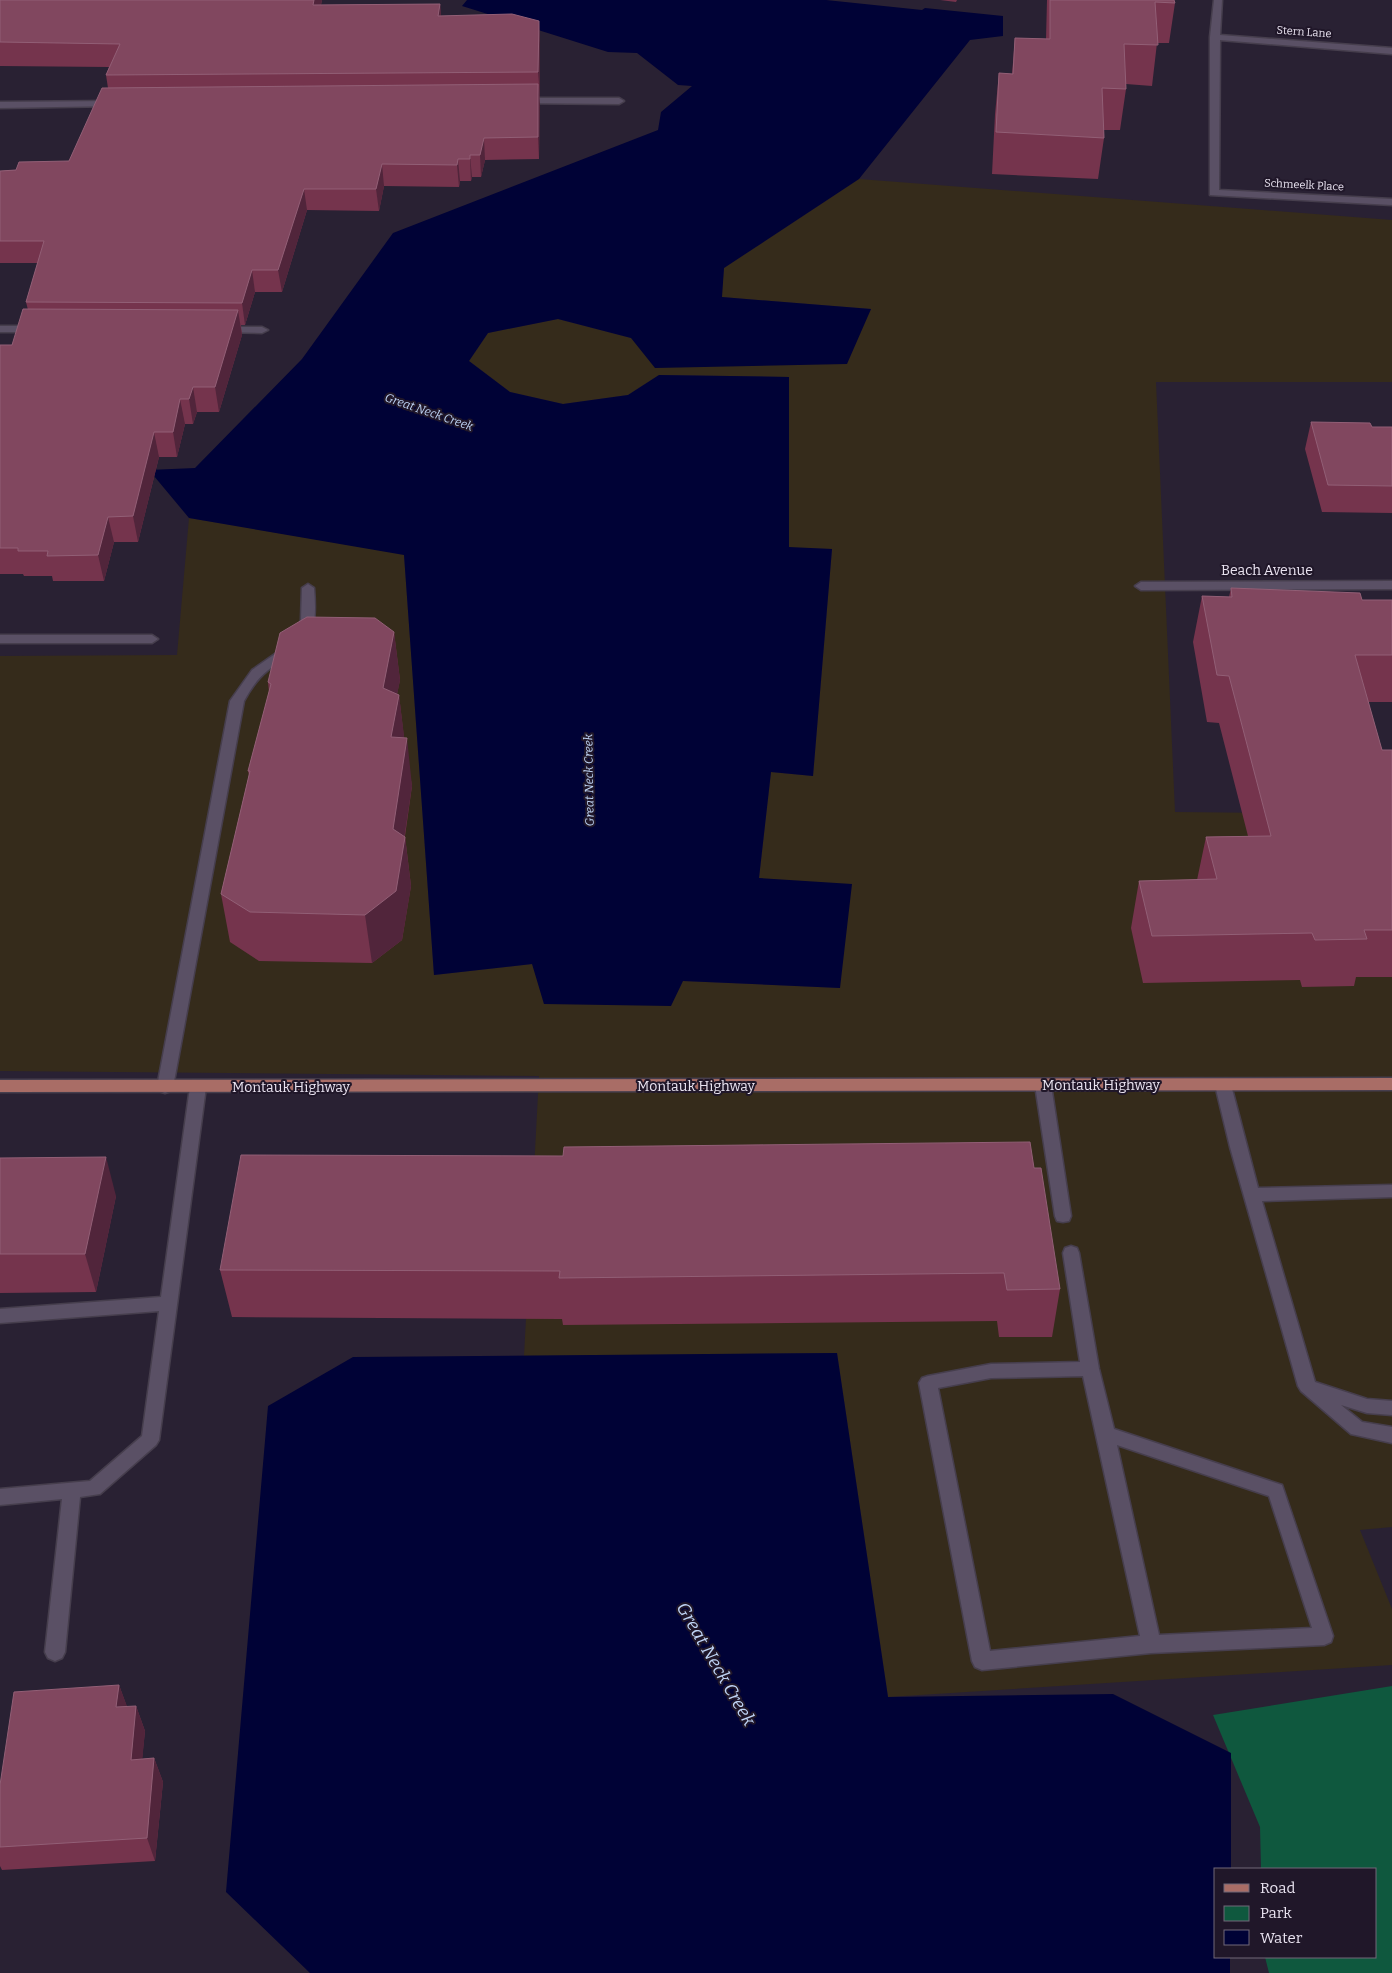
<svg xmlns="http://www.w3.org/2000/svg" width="1392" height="1973" font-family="Bitter,serif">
	<rect width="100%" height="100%" fill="#292133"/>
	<path fill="#352b1b" d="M859,179L1392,220V382H1156L1175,812L1392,814V1527L1360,1530L1392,1609V1665L888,1697L837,1353L524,1356L539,1076L0,1071V656L177,655L189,518L404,554L434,975L533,964L544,1004L683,981L840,988L759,878L771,772L813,776L832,549L789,548V377L659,375L628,395L563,404L510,392L469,361L488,333L558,319L631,338L781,364H846L871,309L721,297L724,268Z"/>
	<path fill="#0f583e" d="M1392,1686V1973H1269L1265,1957H1376V1869H1261L1260,1827L1213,1715Z"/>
	<g fill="#000236">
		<path d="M467,0H826L922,10L925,8L1003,16V36L970,40L859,179L724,268L722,297L871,309L847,364L655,368L631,338L558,319L488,333L469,361L510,392L563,404L628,395L659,375L789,377V547L832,549L813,776L771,772L759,878L852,884L840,988L683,981L671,1006L544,1004L532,964L434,975L404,555L189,518L149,470L195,468L302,359L393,233L658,130L661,112L692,86L678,85L637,53L608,52L462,6Z"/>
		<path d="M837,1353L888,1697L1113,1694L1231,1753V1869H1216V1957H1230V1973H310L226,1892L268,1406L353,1357Z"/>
	</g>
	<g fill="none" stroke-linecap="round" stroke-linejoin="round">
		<defs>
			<g id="lane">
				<path d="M308,584L314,588C315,601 316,614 313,626C307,650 284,657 267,671C257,679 250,690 244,701L173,1087L171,1091L165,1093L159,1091L157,1087L230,701L252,670L285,647L296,636L301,620L302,588Z"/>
				<path d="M1043,1079L1049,1081L1051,1085L1071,1216L1069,1221L1063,1222L1057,1221L1055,1216L1035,1085L1037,1081Z"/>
				<path d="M1223,1079L1229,1081L1231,1085L1258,1188L1392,1185V1197L1262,1201L1315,1382L1367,1399L1392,1401V1415L1367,1413L1341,1405L1362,1422L1392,1427V1443L1351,1434L1301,1391L1298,1386L1230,1147L1215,1085L1217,1081Z"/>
				<path d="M198,1081L204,1083L206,1087L159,1440L156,1445L100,1494L80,1497L65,1652L62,1658L55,1661L48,1658L45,1652L62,1499L0,1505V1489L90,1481L142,1436L159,1311L0,1323V1309L161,1297L190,1087L192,1083Z"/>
				<path d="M1071,1246L1077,1248L1079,1253L1099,1369L1114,1429L1282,1485L1333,1636L1331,1642L1324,1645L1151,1653L982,1670L975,1667L972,1661L919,1383L922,1378L928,1376L991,1364L1080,1362L1063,1253L1065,1248ZM1083,1376L1140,1636L990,1651L938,1388L991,1378ZM1117,1445L1269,1496L1312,1628L1159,1635Z"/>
			</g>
			<g id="street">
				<path d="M1214,0H1222L1220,35L1392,48V54L1220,40L1219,190L1392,199V205L1210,195V37Z"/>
				<path d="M519,98H619L624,101L619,104L516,103L514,101Z"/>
				<path d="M113,101L116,102V106L0,108V102Z"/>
				<path d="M0,326H36L41,329L36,332H0Z"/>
				<path d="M221,327H262L268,330L262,333L217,332L215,330L217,328Z"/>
				<path d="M1392,581V589L1141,590L1135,586L1141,582Z"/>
				<path d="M0,635H152L158,639L152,643H0Z"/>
			</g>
			<path id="primary" d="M1392,1078V1090L0,1092V1080Z"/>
		</defs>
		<use href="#lane" stroke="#463e4d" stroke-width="3"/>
		<use href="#street" stroke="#463e4d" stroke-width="3"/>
		<use href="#primary" stroke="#463e4d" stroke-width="3"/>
		<use href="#lane" fill="#5a5065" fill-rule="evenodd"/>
		<use href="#street" fill="#5a5065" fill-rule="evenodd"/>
		<use href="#primary" fill="#a96d66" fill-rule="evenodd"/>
	</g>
	<g fill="#75344d">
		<path d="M0,0H322L321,5L440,4L441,16L539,21L540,45L539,159L485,160L481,177H472L471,181H460L459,187L384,186L379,211L307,210L282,292H255L245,325H241L242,335L219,412H197L193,424H185L177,457H159L138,542H114L104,581H53L52,576H24L23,574H0V345H12L28,310L26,302L38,263H0V171L16,170L69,161L108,88L106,75L109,67L0,66Z"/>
		<path d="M940,0H957L956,2Z"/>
		<path d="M1047,0H1174L1175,3L1169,43H1157L1152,86L1126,84V89L1120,130H1103L1104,138L1098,179L992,174L995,114L999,73L1012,74L1015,38L1046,39Z"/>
		<path d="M1311,422L1372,427H1392V513L1322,512L1305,449Z"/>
		<path d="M1231,588L1362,600H1392V702H1368L1382,750H1392V977H1356L1354,986L1302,987L1300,980L1143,983L1131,928L1139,881L1197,880L1206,837L1248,836L1219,723L1207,722L1193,642L1202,596L1229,597Z"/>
		<path d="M394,632L400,680L397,694L399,695L404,738L412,786L405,836L411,886L402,940L372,963L259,961L230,942L221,894L249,775L248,771L269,692L268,682Z"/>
		<path d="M0,1158L116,1196L96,1292L0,1293Z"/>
		<path d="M1034,1168L1060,1289L1052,1337H999L997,1321L563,1325L562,1319L232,1317L220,1270Z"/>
		<path d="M119,1685L127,1707L136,1706L145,1731L142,1759L154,1758L163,1782L155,1861L2,1870L0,1866V1785Z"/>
	</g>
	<g fill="#51253b">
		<path d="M314,0H322L315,29L313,5Z"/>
		<path d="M440,4L442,28L438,16Z"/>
		<path d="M539,21L540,45V97L538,72Z"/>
		<path d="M538,84L540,106L539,159L538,137Z"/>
		<path d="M484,138L485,160L481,177L480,155Z"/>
		<path d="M470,155L472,177L471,181L470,159Z"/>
		<path d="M458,159L460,181L459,187L457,165Z"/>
		<path d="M382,164L384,186L379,211L376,189Z"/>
		<path d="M304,189L307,210L282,292L278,270Z"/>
		<path d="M252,270L255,292L245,325L242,303Z"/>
		<path d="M238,310L242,335L219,412L215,387Z"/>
		<path d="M193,387L197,412L193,424L189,399Z"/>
		<path d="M180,399L185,424L177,457L173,432Z"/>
		<path d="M154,432L159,457L138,542L133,516Z"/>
		<path d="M108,517L114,542L104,581L98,555Z"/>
		<path d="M394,632L400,680L389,737L383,688Z"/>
		<path d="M399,695L405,744L391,737Z"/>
		<path d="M407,738L412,786L401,859L405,837L411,886L402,940L372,963L365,915L393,829Z"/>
		<path d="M106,1157L116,1196L96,1292L85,1254Z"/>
		<path d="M119,1685L128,1709L116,1707Z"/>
		<path d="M136,1706L145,1731L140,1784L131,1760Z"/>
		<path d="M154,1758L163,1782L155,1861L147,1838Z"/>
	</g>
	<g fill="#81475f" stroke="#925f76">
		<path d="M0,0H314L313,5L440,4L438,16L512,14L539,21L538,72L106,75L120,44L0,42Z"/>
		<path d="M1050,0H1174L1175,3L1155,2L1158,45L1124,44L1126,89L1102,88L1104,138L996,132L999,73L1013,74L1015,38L1050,39Z"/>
		<path d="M538,84V137L484,138L480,155H470V159H458L457,165L382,164L376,189H304L278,270H252L242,303L26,302L44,241H0V171L16,170L19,162L69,161L102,88Z"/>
		<path d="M23,309L238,310L215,387H193L189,399H180L173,432H154L133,516L108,517L98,555L47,556L48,551H18V548H0V345H12Z"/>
		<path d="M1311,422L1370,423L1372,427H1392V486L1328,485Z"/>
		<path d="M1231,588L1360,593L1362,600H1392V655H1355L1382,750H1392V930H1364L1367,939L1315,940L1312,933L1152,936L1139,881L1217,879L1206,837L1271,836L1229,676L1217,675L1202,596L1232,597Z"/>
		<path d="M307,617L375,618L394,632L383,688L399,695L391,737L407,738L393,829L405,837L396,891L365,915L250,912L221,894L250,771H248L271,684L268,682L280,633Z"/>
		<path d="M1030,1142L1034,1168H1041L1060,1289L1007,1290L1004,1273L559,1278L560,1271L220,1270L241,1155L563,1156L564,1147Z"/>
		<path d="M106,1157L85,1254H0V1158Z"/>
		<path d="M119,1685L116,1707L136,1706L131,1760L154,1758L147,1838L0,1847V1785L14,1692Z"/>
	</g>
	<g text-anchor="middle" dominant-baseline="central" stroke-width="4" stroke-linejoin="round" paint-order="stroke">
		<g font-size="11" fill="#e9e3f0" stroke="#201729">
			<text transform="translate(1304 32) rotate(4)">Stern Lane</text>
			<text transform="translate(1304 185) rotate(3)">Schmeelk Place</text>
		</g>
		<g font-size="12" font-style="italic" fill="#bfd4f6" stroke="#201729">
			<text transform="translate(429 412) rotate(19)">Great Neck Creek</text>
			<text transform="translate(589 780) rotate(-91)">Great Neck Creek</text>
		</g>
		<g font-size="14" fill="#e9e3f0" stroke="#201729">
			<text x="1267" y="570">Beach Avenue</text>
			<text x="1101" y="1085">Montauk Highway</text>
			<text x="696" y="1086">Montauk Highway</text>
			<text x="291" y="1087">Montauk Highway</text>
		</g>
		<g font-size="18" font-style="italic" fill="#bfd4f6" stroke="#201729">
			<text transform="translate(716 1664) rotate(60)">Great Neck Creek</text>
		</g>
	</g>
	<rect x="1214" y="1868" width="162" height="90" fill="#201729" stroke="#706979"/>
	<rect x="1224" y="1884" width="25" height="8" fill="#a96d66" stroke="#706979"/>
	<text x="1260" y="1893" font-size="15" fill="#e9e3f0">Road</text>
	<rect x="1224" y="1906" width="25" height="15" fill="#0f583e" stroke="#706979"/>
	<text x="1260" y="1918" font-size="15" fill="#e9e3f0">Park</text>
	<rect x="1224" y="1930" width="25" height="15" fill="#000236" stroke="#706979"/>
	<text x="1260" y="1943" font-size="15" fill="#e9e3f0">Water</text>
</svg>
